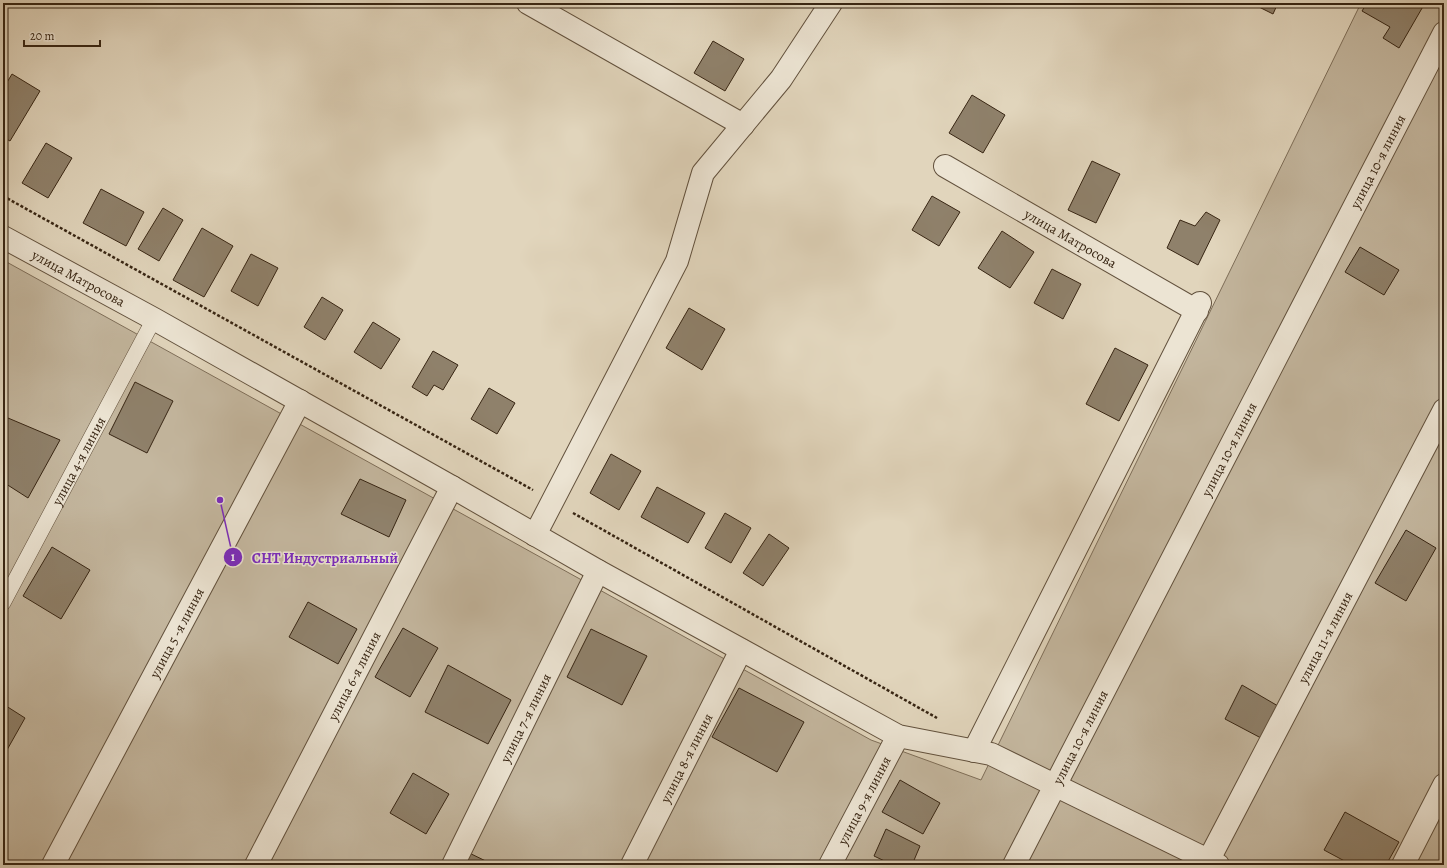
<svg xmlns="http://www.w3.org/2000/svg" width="1447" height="868" font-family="Alegreya,serif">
	<rect width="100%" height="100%" fill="#e1d5bc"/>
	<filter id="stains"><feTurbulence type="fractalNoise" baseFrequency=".005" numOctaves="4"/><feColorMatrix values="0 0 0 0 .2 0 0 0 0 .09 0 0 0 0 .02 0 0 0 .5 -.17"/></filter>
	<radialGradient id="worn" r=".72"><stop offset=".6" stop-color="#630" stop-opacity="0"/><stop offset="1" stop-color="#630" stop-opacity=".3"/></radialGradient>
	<path fill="#c4b79f" stroke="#7e6e59" d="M1361,3H1444V865H3V260L871,740L981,780Z"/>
	<g fill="#8f816b" stroke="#372513">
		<path d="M1251,3H1278L1273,14Z"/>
		<path d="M1367,3H1425L1399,48L1383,38L1390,27L1362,11Z"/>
		<path d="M713,41L744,59L725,91L694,73Z"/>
		<path d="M12,74L40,91L10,141L3,137V89Z"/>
		<path d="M972,95L1005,115L983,153L949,133Z"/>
		<path d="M46,143L72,158L48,198L22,183Z"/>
		<path d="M1092,161L1120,174L1096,223L1068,210Z"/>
		<path d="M101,189L144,212L126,246L83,223Z"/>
		<path d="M932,196L960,212L939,246L912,230Z"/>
		<path d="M163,208L183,220L159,261L138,249Z"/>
		<path d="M1206,212L1220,220L1198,265L1167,248L1180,220L1195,226Z"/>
		<path d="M202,228L233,246L204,297L173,280Z"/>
		<path d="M1002,231L1034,252L1010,288L978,268Z"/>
		<path d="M1360,247L1399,270L1384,295L1345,272Z"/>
		<path d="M251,254L278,268L258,306L231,291Z"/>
		<path d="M1052,269L1081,284L1063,319L1034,303Z"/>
		<path d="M322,297L343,310L325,340L304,327Z"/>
		<path d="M689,308L725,329L702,370L666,348Z"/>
		<path d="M373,322L400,339L381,369L354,352Z"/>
		<path d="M1115,348L1148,365L1119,421L1086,404Z"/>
		<path d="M433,351L458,365L443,390L434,385L427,396L412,387Z"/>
		<path d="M135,382L173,401L147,453L109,434Z"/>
		<path d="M489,388L515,403L497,434L471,419Z"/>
		<path d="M8,418L60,440L28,498L3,482V425Z"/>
		<path d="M611,454L641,471L619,510L590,493Z"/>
		<path d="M360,479L406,500L389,537L341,514Z"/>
		<path d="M657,487L705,513L688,543L641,517Z"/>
		<path d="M725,513L751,528L731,563L705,548Z"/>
		<path d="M1406,530L1436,548L1406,601L1375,583Z"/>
		<path d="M769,534L789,548L763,586L743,573Z"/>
		<path d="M52,547L90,570L61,619L23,596Z"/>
		<path d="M308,602L357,629L338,664L289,637Z"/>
		<path d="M403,628L438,648L410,697L375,677Z"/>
		<path d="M591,629L647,656L622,705L567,677Z"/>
		<path d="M448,665L511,700L488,744L425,712Z"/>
		<path d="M1242,685L1278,706L1261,738L1225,719Z"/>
		<path d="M739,688L804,722L777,772L712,737Z"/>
		<path d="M3,704L25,718L3,757Z"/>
		<path d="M413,773L449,794L426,834L390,813Z"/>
		<path d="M900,780L940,803L923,834L882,812Z"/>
		<path d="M1345,812L1399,842L1386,865H1352L1324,850Z"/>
		<path d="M886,829L920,846L912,865H893L874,856Z"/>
		<path d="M463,850L494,865H456Z"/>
	</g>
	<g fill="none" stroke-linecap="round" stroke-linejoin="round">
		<defs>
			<g id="service">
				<path id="s1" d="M3,603L154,319"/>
			</g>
			<g id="minor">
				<path d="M528,3L743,125"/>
				<path id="s2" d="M945,166L1197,311"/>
				<path id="s3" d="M3,237L154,319L452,487L598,571L898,736L991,754L1218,865"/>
				<path d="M535,535L677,261L703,173L781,79L831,3"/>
				<path d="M974,751L1200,303"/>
				<path id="s4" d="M53,865L300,401"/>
				<path id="s5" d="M256,865L452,487"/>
				<path id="s6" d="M453,865L598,571"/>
				<path id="s7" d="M632,865L741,650"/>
				<path id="s8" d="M830,865L898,736"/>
				<path id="s9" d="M1014,865L1444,33"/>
				<path id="s10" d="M1206,865L1444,410"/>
				<path d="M1403,865L1444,785"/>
			</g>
		</defs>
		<use href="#service" stroke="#62513d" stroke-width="16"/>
		<use href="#minor" stroke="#62513d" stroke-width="24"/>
		<g stroke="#372513" stroke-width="2.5" stroke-dasharray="3 2" stroke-linecap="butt">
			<path d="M3,196L533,490"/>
			<path d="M573,513L937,718"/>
		</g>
		<use href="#service" stroke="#ece4d3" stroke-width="15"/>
		<use href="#minor" stroke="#ece4d3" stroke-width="22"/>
	</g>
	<g text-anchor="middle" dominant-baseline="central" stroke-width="3" stroke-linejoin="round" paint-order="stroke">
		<g font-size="14" fill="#372513" stroke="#ece4d3">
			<text stroke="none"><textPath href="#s9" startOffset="792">улица 10-я линия</textPath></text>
			<text stroke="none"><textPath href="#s2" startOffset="145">улица Матросова</textPath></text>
			<text stroke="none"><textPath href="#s3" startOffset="86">улица Матросова</textPath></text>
			<text stroke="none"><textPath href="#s9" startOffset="468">улица 10-я линия</textPath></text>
			<text stroke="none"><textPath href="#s1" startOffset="161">улица 4-я линия</textPath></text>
			<text stroke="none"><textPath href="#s4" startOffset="263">улица 5 -я линия</textPath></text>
			<text stroke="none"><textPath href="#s10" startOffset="257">улица 11-я линия</textPath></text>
			<text stroke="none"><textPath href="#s5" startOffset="213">улица 6-я линия</textPath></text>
			<text stroke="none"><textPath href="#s6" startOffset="164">улица 7-я линия</textPath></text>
			<text stroke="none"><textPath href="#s9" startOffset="144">улица 10-я линия</textPath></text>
			<text stroke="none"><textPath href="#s7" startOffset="120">улица 8-я линия</textPath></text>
			<text stroke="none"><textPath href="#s8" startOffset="73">улица 9-я линия</textPath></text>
		</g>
	</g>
	<path fill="none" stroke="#7b2cbf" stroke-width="1.5" d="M220 500L233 557"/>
	<g fill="#7b2cbf" stroke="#ece4d3" stroke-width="1.5">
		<circle cx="220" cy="500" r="4"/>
		<circle cx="233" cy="557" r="10"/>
	</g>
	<g font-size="12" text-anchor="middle" font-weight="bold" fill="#fff">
		<text x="233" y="561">1</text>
	</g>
	<g font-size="15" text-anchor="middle" font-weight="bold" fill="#7b2cbf" stroke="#ece4d3" stroke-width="3" stroke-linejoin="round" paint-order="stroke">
		<text x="325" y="563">СНТ Индустриальный</text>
	</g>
	<rect width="1447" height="868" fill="none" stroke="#e1d5bc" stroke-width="16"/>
	<rect x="4" y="4" width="1439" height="860" fill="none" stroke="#372513" stroke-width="2"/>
	<rect x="8" y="8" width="1431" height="852" fill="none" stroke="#372513"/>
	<path d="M24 40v6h76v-6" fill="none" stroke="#372513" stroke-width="2"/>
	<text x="30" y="40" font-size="12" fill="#372513" stroke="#ece4d3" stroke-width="3" paint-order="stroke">20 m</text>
	<rect width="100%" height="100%" filter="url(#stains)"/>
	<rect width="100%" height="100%" fill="url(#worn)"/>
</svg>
